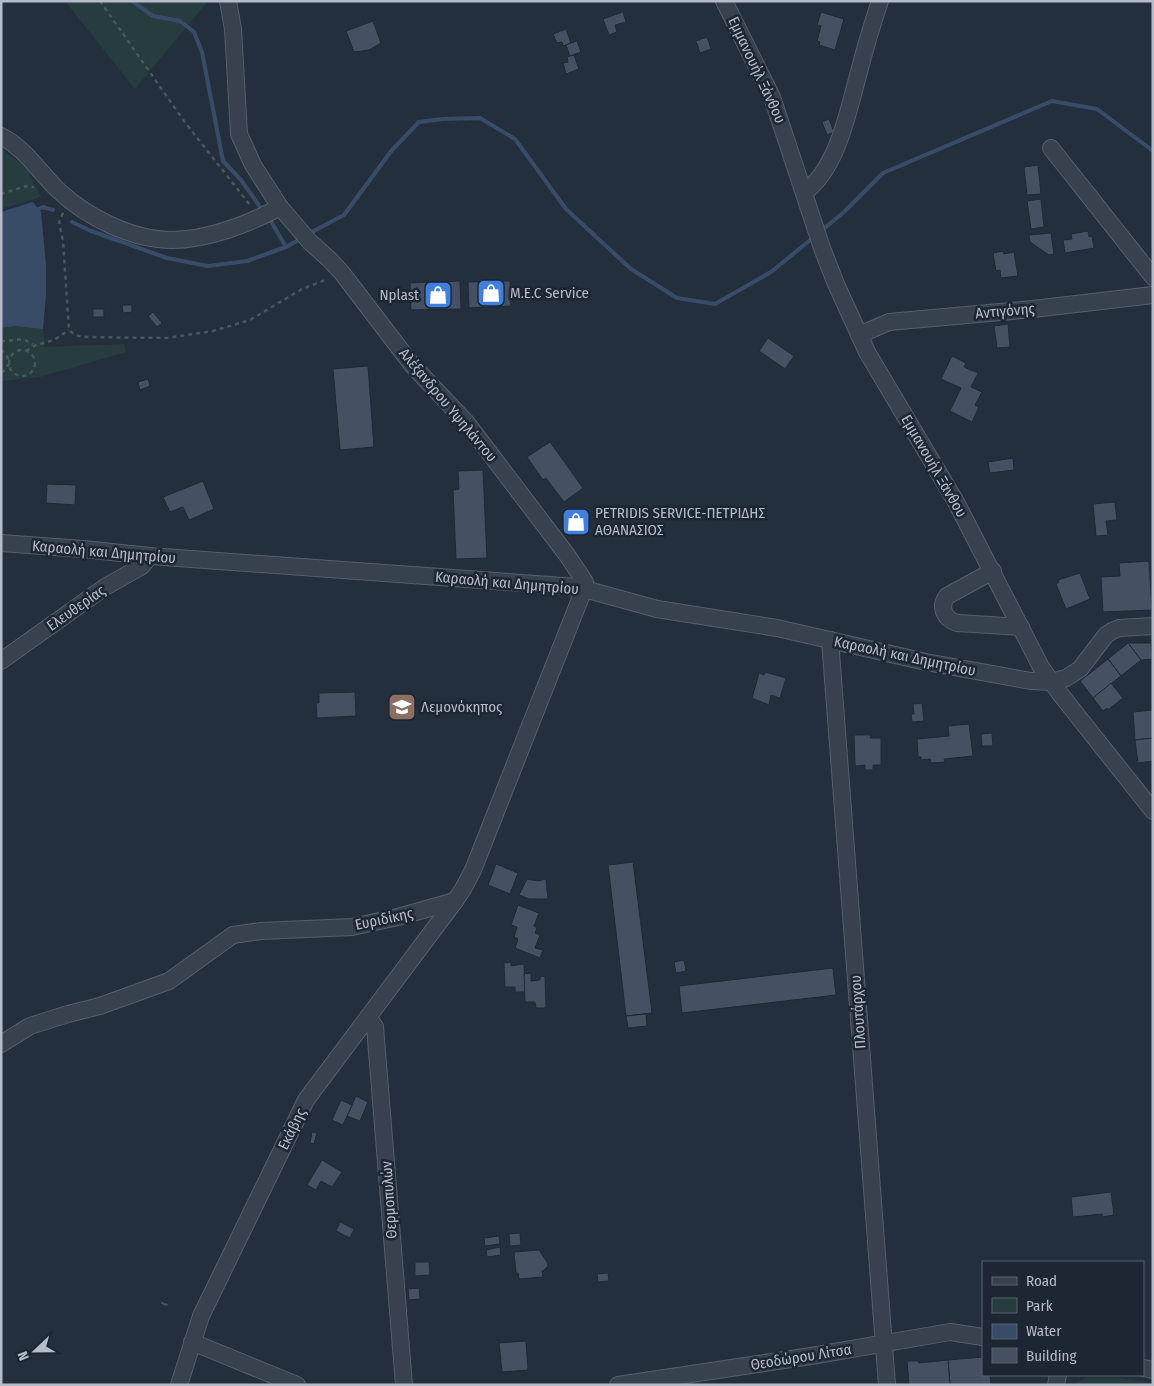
<svg xmlns="http://www.w3.org/2000/svg" width="1154" height="1386" font-family="'Fira Sans Condensed',sans-serif">
	<rect width="100%" height="100%" fill="#242f3e"/>
	<g fill="#263c3f">
		<path d="M65,1H208L135,89Z"/>
		<path d="M1,148L28,170L41,197L1,209Z"/>
		<path d="M15,326L43,329L45,347L124,344L126,352L40,377L1,381V328Z"/>
		<path d="M1086,1378H1118L1153,1383V1385H1072Z"/>
	</g>
	<path fill="#394c67" d="M33,202L41,212L46,265V295L43,329L15,326L1,328V212Z"/>
	<g fill="none" stroke-linecap="round" stroke-linejoin="round">
		<g stroke="#394c67" stroke-width="4">
			<path d="M132,1L153,16L180,21L194,32L202,52L223,161L241,180L263,211"/>
			<path d="M36,210L43,207L53,210"/>
			<path d="M269,218L286,247"/>
			<path d="M72,222L91,231L167,258L208,266L247,261L286,247L302,238"/>
			<path d="M821,231L844,212L883,173L1052,101L1097,109L1153,151"/>
			<path d="M308,234L344,215L392,150L419,122L443,119L480,118L515,139L566,209L631,269L677,298L715,304L771,272L814,237"/>
		</g>
	</g>
	<g fill="#455162" stroke="#1f2835">
		<path d="M623,12L626,22L615,25L617,32L609,35L603,19Z"/>
		<path d="M821,12L844,19L835,50L819,45L820,42L817,41L821,26L817,25Z"/>
		<path d="M373,21L381,43L369,50L354,52L346,31Z"/>
		<path d="M566,29L571,43L563,46L562,42L557,43L553,34Z"/>
		<path d="M707,37L711,49L700,53L696,41Z"/>
		<path d="M577,41L581,52L570,56L566,45Z"/>
		<path d="M574,55L579,69L566,74L563,63L568,62L567,57Z"/>
		<path d="M829,119L834,132L827,135L822,122Z"/>
		<path d="M1038,165L1041,194L1027,195L1024,167Z"/>
		<path d="M1041,199L1044,227L1031,229L1027,201Z"/>
		<path d="M1088,231L1089,237L1092,236L1094,248L1065,253L1063,240L1072,239L1071,234Z"/>
		<path d="M1051,233L1054,254L1049,255L1030,242L1029,235Z"/>
		<path d="M1003,251L1004,254L1014,252L1018,276L1001,278L1000,270L996,271L993,253Z"/>
		<path d="M460,281L461,309L411,310L410,283Z"/>
		<path d="M510,281L511,306L469,308L468,282Z"/>
		<path d="M122,305H132V312L123,313Z"/>
		<rect x="93" y="309" width="11" height="8"/>
		<path d="M153,312L162,323L157,327L148,316Z"/>
		<path d="M1008,324L1010,347L997,348L994,326Z"/>
		<path d="M768,338L794,356L785,369L759,351Z"/>
		<path d="M952,356L966,363L964,367L978,373L971,387L982,392L975,405L979,407L972,422L950,411L961,388L941,379Z"/>
		<path d="M368,366L374,447L340,450L333,369Z"/>
		<path d="M148,379L150,386L140,390L138,382Z"/>
		<path d="M550,442L583,488L564,502L546,478L543,480L527,457Z"/>
		<path d="M1013,458L1014,470L990,473L988,462Z"/>
		<path d="M483,470L487,558L456,559L453,490L459,489L458,471Z"/>
		<path d="M203,481L214,509L189,520L183,507L170,512L163,497Z"/>
		<path d="M47,484L76,485L75,505L46,503Z"/>
		<path d="M1115,502L1117,520L1106,521L1108,535L1096,536L1093,504Z"/>
		<path d="M1149,561L1152,610L1103,612L1101,577L1120,576L1119,563Z"/>
		<path d="M1080,573L1090,599L1066,609L1056,584L1059,582L1058,580Z"/>
		<path d="M1128,643H1151L1152,659L1141,660Z"/>
		<path d="M1128,643L1141,660L1121,676L1108,659Z"/>
		<path d="M1108,659L1121,676L1093,698L1080,681Z"/>
		<path d="M765,672L786,678L780,698L771,695L769,705L752,698L759,673L764,675Z"/>
		<path d="M1111,683L1123,698L1108,710L1107,708L1103,711L1093,698Z"/>
		<path d="M355,692L356,716L317,718L316,703H319V693Z"/>
		<path d="M922,703L924,721L912,722L911,714H914L913,704Z"/>
		<path d="M1153,710V738L1135,740L1133,712Z"/>
		<path d="M969,724L973,756L944,759L945,762L931,763L930,759L921,760V757H918L917,739L949,736L948,726Z"/>
		<path d="M992,733L993,746H982L981,734Z"/>
		<path d="M854,735H871L870,738H881V765H873V770H865V765L855,766Z"/>
		<path d="M1153,738V761L1138,763L1135,740Z"/>
		<path d="M633,862L652,1013L626,1016L608,865Z"/>
		<path d="M496,864L518,873L510,894L488,885Z"/>
		<path d="M527,879L538,881L546,879L548,899H529L519,895Z"/>
		<path d="M518,905L539,913L534,926L537,928L535,933L540,935L535,948L543,950L540,958L515,948L518,939L514,937L517,927L511,925Z"/>
		<path d="M684,960L686,971L676,973L674,962Z"/>
		<path d="M511,962V966L524,964L525,992H515V987H505L504,963Z"/>
		<path d="M833,968L836,995L682,1013L679,986Z"/>
		<path d="M531,973V981L540,980V977L545,976L546,1008H536L535,1002H525L524,974Z"/>
		<path d="M646,1014L647,1026L628,1028L626,1016Z"/>
		<path d="M356,1096L368,1102L360,1121L347,1116Z"/>
		<path d="M341,1100L352,1105L343,1125L332,1120Z"/>
		<path d="M312,1132L317,1133L314,1144L310,1143Z"/>
		<path d="M322,1160L342,1172L332,1187L321,1181L316,1190L307,1185Z"/>
		<path d="M1111,1192L1114,1215L1102,1217V1214L1073,1217L1071,1197Z"/>
		<path d="M340,1222L354,1229L350,1238L336,1231Z"/>
		<path d="M520,1233L521,1245L510,1246L509,1234Z"/>
		<path d="M499,1236L500,1244L485,1246L484,1238Z"/>
		<path d="M500,1247L501,1255L487,1257L486,1250Z"/>
		<path d="M539,1250L547,1262L548,1266L544,1270L542,1271L543,1277L519,1279L518,1273H516L514,1252Z"/>
		<path d="M415,1262H429L430,1275L415,1276Z"/>
		<path d="M608,1273L609,1281L598,1282L597,1274Z"/>
		<path d="M419,1288L420,1299L409,1300L408,1289Z"/>
		<path d="M162,1301L169,1304L167,1307L160,1304Z"/>
		<path d="M526,1341L528,1370L502,1372L499,1343Z"/>
		<path d="M983,1357V1375H990L991,1385H950L948,1360Z"/>
		<path d="M948,1360L950,1385H909L907,1361H918L919,1363Z"/>
	</g>
	<g fill="none" stroke-linecap="round" stroke-linejoin="round">
		<defs>
			<g id="minor">
				<path d="M724,1L772,97L822,248L836,284L867,352L956,502L1041,667L1061,695L1153,811"/>
				<path d="M1,136C25,148 40,173 59,191C87,217 132,240 172,240C207,240 249,224 280,207"/>
				<path d="M1051,148L1153,277"/>
				<path d="M804,193C838,168 848,111 859,72C865,48 872,25 880,1"/>
				<path d="M859,335L889,322L1033,309L1153,295"/>
				<path d="M1,543L83,549L150,556L577,587L657,609L777,628L926,662L1031,681L1052,682L1066,678L1080,669L1106,635L1112,631L1119,628L1153,626"/>
				<path d="M993,571L947,596C939,607 944,619 957,623L1021,627"/>
				<path d="M830,640L887,1385"/>
				<path d="M1,661L105,587L142,566L150,556"/>
				<path d="M368,1017L375,1027L404,1385"/>
				<path d="M1,1044L30,1026L68,1014L100,1006L169,981L233,935L261,931L352,927L398,917L455,901L463,889L473,870L584,589L585,582L567,555L466,422L413,366L342,273L330,260L310,242L280,207L253,165L239,134L233,29L228,1"/>
				<path d="M192,1342L297,1385"/>
				<path d="M1143,1368L1153,1370"/>
				<path d="M179,1385L201,1316L306,1100L455,901"/>
				<path d="M618,1385L811,1356L950,1332L983,1337"/>
				<path d="M1056,1385L1058,1375"/>
			</g>
		</defs>
		<use href="#minor" stroke="#565f6c" stroke-width="18"/>
		<g stroke="#44595c" stroke-width="2.5" stroke-dasharray="4 4" stroke-linecap="butt">
			<path d="M100,1L184,121L250,205"/>
			<path d="M1,194L26,186L34,187"/>
			<path d="M63,213L59,222L63,241L69,330L75,335L83,337L167,338L213,331L250,320L302,289L328,279"/>
			<path d="M1,341C13,341 24,336 33,345"/>
			<path d="M1,350L7,356L9,364L4,371L1,373"/>
			<circle cx="22" cy="363" r="13"/>
			<path d="M26,351L36,345L54,340L69,330"/>
		</g>
		<use href="#minor" stroke="#38414e" stroke-width="16"/>
	</g>
	<defs>
		<symbol id="shop-square" viewBox="-11 -11 22 22"><rect x="-9" y="-9" width="18" height="18" rx="4" fill="#3f7fe0" stroke="#1d2633"/><path d="M-5-2.5h2.3a2.7 3.5 0 0 1 5.4 0H5L5.5 6h-11ZM-1.5-2.5h3a1.5 2.3 0 0 0-3 0Z" fill="#fff"/></symbol>
		<symbol id="school-square" viewBox="-11 -11 22 22"><rect x="-9" y="-9" width="18" height="18" rx="4" fill="#8d6e63" stroke="#1d2633"/><path d="M0-5L7-2L0 1L-7-2ZM-4 1L0 2.5L4 1V4Q0 6-4 4Z" fill="#fff"/></symbol>
	</defs>
	<g fill-rule="evenodd">
		<use href="#shop-square" x="475" y="277" width="32" height="32"/>
		<use href="#shop-square" x="422" y="279" width="32" height="32"/>
		<use href="#shop-square" x="560" y="506" width="32" height="32"/>
		<use href="#school-square" x="386" y="691" width="32" height="32"/>
	</g>
	<g text-anchor="middle" dominant-baseline="central" stroke-width="5" stroke-linejoin="round" paint-order="stroke">
		<g font-size="15" fill="#b4bcc9" stroke="#1d2633">
			<text transform="translate(757 70) rotate(65)">Εμμανουήλ Ξάνθου</text>
			<text transform="translate(1005 311) rotate(-5)">Αντιγόνης</text>
			<text transform="translate(448 405) rotate(50)">Αλέξανδρου Υψηλάντου</text>
			<text transform="translate(934 466) rotate(60)">Εμμανουήλ Ξάνθου</text>
			<text transform="translate(104 552) rotate(5)">Καραολή και Δημητρίου</text>
			<text transform="translate(507 583) rotate(5)">Καραολή και Δημητρίου</text>
			<text transform="translate(76 608) rotate(-35)">Ελευθερίας</text>
			<text transform="translate(905 656) rotate(12)">Καραολή και Δημητρίου</text>
			<text transform="translate(384 919) rotate(-12)">Ευριδίκης</text>
			<text transform="translate(858 1012) rotate(-94)">Πλουτάρχου</text>
			<text transform="translate(292 1129) rotate(-64)">Εκάβης</text>
			<text transform="translate(389 1200) rotate(-94)">Θερμοπυλών</text>
			<text transform="translate(801 1357) rotate(-9)">Θεοδώρου Λίτσα</text>
		</g>
		<g font-size="15" fill="#b4bcc9" stroke="#1d2633" text-anchor="start">
			<text x="510" y="293">M.E.C Service</text>
			<text x="419" y="295" text-anchor="end">Nplast</text>
			<text x="595" y="513">PETRIDIS SERVICE-ΠΕΤΡΙΔΗΣ<tspan x="595" dy="17">ΑΘΑΝΑΣΙΟΣ</tspan></text>
			<text x="421" y="707">Λεμονόκηπος</text>
		</g>
	</g>
	<rect width="1154" height="1386" fill="none" stroke="#b4bcc9" stroke-width="5"/>
	<rect x="982" y="1261" width="162" height="115" fill="#1d2633" stroke="#59626f"/>
	<rect x="992" y="1277" width="25" height="8" fill="#38414e" stroke="#59626f"/>
	<text x="1026" y="1286" font-size="15" fill="#b4bcc9">Road</text>
	<rect x="992" y="1298" width="25" height="15" fill="#263c3f" stroke="#59626f"/>
	<text x="1026" y="1311" font-size="15" fill="#b4bcc9">Park</text>
	<rect x="992" y="1324" width="25" height="15" fill="#394c67" stroke="#59626f"/>
	<text x="1026" y="1336" font-size="15" fill="#b4bcc9">Water</text>
	<rect x="992" y="1348" width="25" height="15" fill="#455162" stroke="#59626f"/>
	<text x="1026" y="1361" font-size="15" fill="#b4bcc9">Building</text>
	<g transform="translate(35 1351) rotate(248)" stroke="#1d2633" stroke-width="4" paint-order="stroke">
	<path d="M0-4L9 19L0 12L-9 19Z" fill="#b4bcc9"/>
	<text y="-8" font-size="14" font-weight="bold" text-anchor="middle" fill="#b4bcc9">N</text>
	</g>
</svg>
